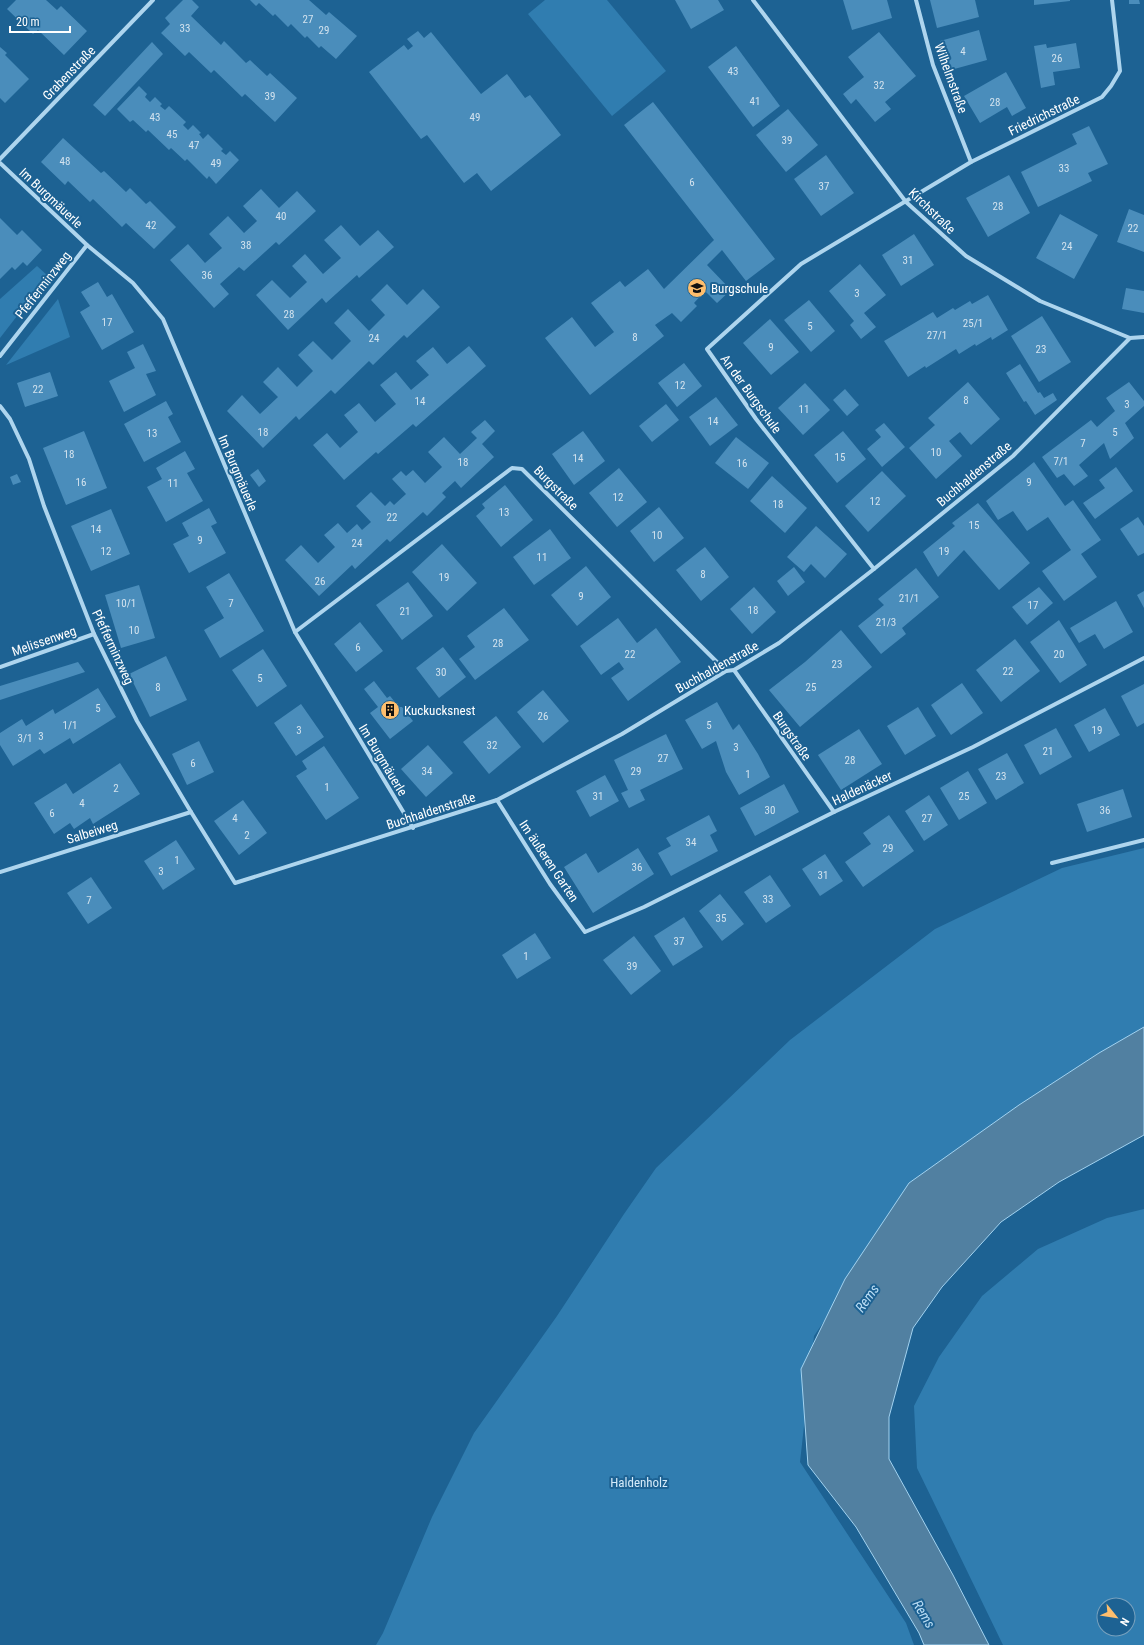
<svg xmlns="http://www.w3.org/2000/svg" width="1144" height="1645" font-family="'Roboto Condensed',sans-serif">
	<rect width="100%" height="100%" fill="#1d6293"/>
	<g fill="#307db0" fill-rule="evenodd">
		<path d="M545,0H607L666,71L612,116L528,14Z"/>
		<path d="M37,266L48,276L0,338V299Z"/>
		<path d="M58,299L70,337L6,365Z"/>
		<path d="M1144,848V1054L904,1203L814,1336L800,1462L906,1623L914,1645H376L383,1633L432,1517L474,1433L557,1316L624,1214L656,1168L790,1040L935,929L1062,868Z"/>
		<path d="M1144,1209V1645H1003L917,1468L914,1406L939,1357L982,1296L1038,1249L1107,1218ZM1104,1605H1128V1629H1104Z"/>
	</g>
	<path fill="#5180a1" stroke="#a2d2f0" d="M1144,1027V1135L1059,1182L1001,1222L942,1287L913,1328L889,1417V1459L953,1575L989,1645H924L919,1633L856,1527L808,1465L801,1369L845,1279L909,1183L1019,1105L1099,1053Z"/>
	<g fill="#4a8dbb">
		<path d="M16,0H46L57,10L61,6L87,31L64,55L38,30L33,34L7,9Z"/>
		<path d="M183,0H192L199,7L191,16L221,45L224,41L246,63L250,60L267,76L270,73L297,98L275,122L245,94L242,97L214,70L211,73L189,52L185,56L161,33L170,24L165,18Z"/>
		<path d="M250,0H309L326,15L329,12L357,36L336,59L321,46L319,48L307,36L305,38L291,24L288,27L275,14L273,16L259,3L256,6Z"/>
		<path d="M675,0H718L724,10L691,29Z"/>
		<path d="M843,0H887L892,18L852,30Z"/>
		<path d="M930,0H975L979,17L937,28Z"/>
		<path d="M1034,0H1070V1L1034,5Z"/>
		<path d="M1129,0H1139L1140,4H1129Z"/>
		<path d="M979,30L987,60L947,71L940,41Z"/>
		<path d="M418,31L424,38L431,32L481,94L507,74L525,98L530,95L561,135L491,191L477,173L464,183L427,135L421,139L369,72L404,45L408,50L413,46L407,39Z"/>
		<path d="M879,32L916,76L885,102L891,109L875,122L856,99L851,104L843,94L864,77L848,57Z"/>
		<path d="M152,42L163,54L105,116L93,105Z"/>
		<path d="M1076,43L1080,68L1053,72L1055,85L1041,88L1034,46L1046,44L1047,48Z"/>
		<path d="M736,46L780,106L753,127L708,67Z"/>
		<path d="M0,47L7,53L5,55L29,79L5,103L0,98Z"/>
		<path d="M1006,72L1026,108L1012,116L1007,107L980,123L964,96Z"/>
		<path d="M139,86L147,94L145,97L150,102L155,97L162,104L160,106L165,110L169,106L186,122L183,125L188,130L193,125L201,133L199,134L203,139L208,134L223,149L221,151L226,155L230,151L239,160L216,184L209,176L207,179L187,159L185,161L171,148L169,150L148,130L146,132L133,120L130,122L117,109Z"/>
		<path d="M653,102L775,259L746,281L722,250L707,265L731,290L717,303L705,291L694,303L697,306L681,322L672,313L655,325L664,336L590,395L545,338L572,317L595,347L614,332L591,303L620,281L625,287L648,269L664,289L714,240L624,125Z"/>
		<path d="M788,109L818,145L786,172L756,135Z"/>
		<path d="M1089,126L1108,164L1088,173L1092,181L1038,207L1021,172L1077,144L1072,134Z"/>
		<path d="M63,138L101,173L104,171L126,192L130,188L146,204L150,201L176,227L154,249L126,223L122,227L93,199L90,202L68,181L65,185L41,162Z"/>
		<path d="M826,155L854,193L821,216L794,179Z"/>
		<path d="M1009,175L1030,213L988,237L966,198Z"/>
		<path d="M261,189L279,208L297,191L316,211L279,245L276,242L244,271L239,267L220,284L229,294L214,308L170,260L188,244L205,263L222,248L209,234L228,216L244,233L257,221L243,206Z"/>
		<path d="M1129,209L1144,215V252L1117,242Z"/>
		<path d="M1060,214L1098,235L1074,279L1036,258Z"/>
		<path d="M0,218L17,235L22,230L42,250L27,266L23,262L15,270L12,267L0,279Z"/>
		<path d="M341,225L360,246L378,230L394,247L359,278L357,275L326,303L322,298L288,330L256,295L272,280L290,298L307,282L292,266L305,254L323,274L341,258L324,240Z"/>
		<path d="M914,234L934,265L901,286L882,255Z"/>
		<path d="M860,264L886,295L864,313L876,327L861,339L850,325L854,321L829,291Z"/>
		<path d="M98,282L107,297L112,294L134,332L102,350L80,312L90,306L81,292Z"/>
		<path d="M387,284L407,305L423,289L440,307L407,338L404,335L373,365L369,361L335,394L331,390L299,420L296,416L263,448L227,411L242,395L260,414L278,397L263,382L278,367L297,387L313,371L298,355L313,341L332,360L351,341L334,323L348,309L369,331L385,315L371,300Z"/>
		<path d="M1126,288L1144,291V313L1122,309Z"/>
		<path d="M988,295L1008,330L992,340L991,337L976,346L975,344L959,354L956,349L926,368L925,366L908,377L884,341L933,312L937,318L953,308L955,310L970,301L972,304Z"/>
		<path d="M809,300L835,331L811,352L784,320Z"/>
		<path d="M1042,316L1071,362L1039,382L1011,336Z"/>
		<path d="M770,319L799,352L771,375L743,343Z"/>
		<path d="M143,344L156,371L146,374L156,395L124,412L109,381L135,368L127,352Z"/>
		<path d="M469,346L486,366L416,427L413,424L378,454L376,452L344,480L313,445L327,433L340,448L358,432L344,415L359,403L375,422L396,404L380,385L396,372L411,390L429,375L416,361L433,347L447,364Z"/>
		<path d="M684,363L702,386L677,407L658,383Z"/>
		<path d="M1020,364L1038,393L1040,392L1044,398L1053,393L1057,400L1035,415L1026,401L1024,402L1006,373Z"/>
		<path d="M50,372L58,396L25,407L17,383Z"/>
		<path d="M968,382L1000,419L971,445L960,432L949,441L962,456L936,479L909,448L935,425L928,418Z"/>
		<path d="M1129,382L1144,401V406L1125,423L1134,438L1110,459L1104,443L1079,465L1088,476L1074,486L1064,474L1057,478L1042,457L1091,420L1097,427L1115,411L1106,398Z"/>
		<path d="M805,383L830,410L803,435L778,408Z"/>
		<path d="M845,389L859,405L847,416L833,400Z"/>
		<path d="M716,397L738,425L710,446L689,417Z"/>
		<path d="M166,401L173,414L168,417L181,442L144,462L124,424Z"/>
		<path d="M666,404L679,420L652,442L639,426Z"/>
		<path d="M485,420L495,431L482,444L494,457L461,488L455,481L442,493L446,497L427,516L423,512L390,542L387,539L355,569L352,565L319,596L285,560L301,545L318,563L335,547L324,535L338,523L347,533L357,524L362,530L371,522L356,506L371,492L385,506L390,501L394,505L406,494L392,479L401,471L406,476L413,470L425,483L442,467L428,452L444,437L460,454L477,438L471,432Z"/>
		<path d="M884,423L905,447L882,467L867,449L881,437L875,430Z"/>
		<path d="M84,431L107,488L66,505L43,448Z"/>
		<path d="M583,431L605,461L574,485L552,454Z"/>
		<path d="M843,431L866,459L837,483L814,455Z"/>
		<path d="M736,437L769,463L748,489L715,463Z"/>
		<path d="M185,451L195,469L187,473L203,501L166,522L147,487L162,479L156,468Z"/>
		<path d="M1034,462L1065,506L1073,500L1101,540L1081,554L1097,577L1064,601L1042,571L1071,550L1048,517L1027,531L1013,511L998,520L986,501Z"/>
		<path d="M1116,467L1133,491L1095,519L1083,503L1105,488L1099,480Z"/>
		<path d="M619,468L647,502L617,527L589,493Z"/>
		<path d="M258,469L266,481L259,487L250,475Z"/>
		<path d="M882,471L906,496L868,532L845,506Z"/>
		<path d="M17,474L21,482L13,485L10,477Z"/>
		<path d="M772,476L807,508L785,533L750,501Z"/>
		<path d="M505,485L533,520L501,547L476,516L485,508L482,504Z"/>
		<path d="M978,503L1030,563L999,590L964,550L938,577L923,552L955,526L952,523Z"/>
		<path d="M659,507L684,538L654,562L630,531Z"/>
		<path d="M209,508L217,523L211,526L226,553L189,573L173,544L189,536L182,523Z"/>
		<path d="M111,509L130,554L91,571L71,526Z"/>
		<path d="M1138,517L1144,526V553L1138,556L1120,529Z"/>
		<path d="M816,526L847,554L825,578L811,564L804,572L787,557Z"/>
		<path d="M550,529L571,558L534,585L513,557Z"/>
		<path d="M442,544L477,583L447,611L412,572Z"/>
		<path d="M705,547L729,577L701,601L676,570Z"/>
		<path d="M586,566L611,597L577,626L551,595Z"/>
		<path d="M794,567L805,582L788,596L777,581Z"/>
		<path d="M916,568L939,597L902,628L906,634L881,654L858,626L884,605L878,599Z"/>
		<path d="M229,573L264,631L220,658L204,630L224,618L206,587Z"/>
		<path d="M408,582L433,616L402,640L376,605Z"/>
		<path d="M139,585L155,638L121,648L105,595Z"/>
		<path d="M754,587L776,612L752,634L730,609Z"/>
		<path d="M1039,587L1053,603L1027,625L1012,607Z"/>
		<path d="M1144,591V608L1137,595Z"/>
		<path d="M1116,601L1133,632L1104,649L1095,634L1079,643L1070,628Z"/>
		<path d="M504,608L529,640L475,680L459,659L475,647L467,636Z"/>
		<path d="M618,618L637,643L656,628L681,662L628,701L611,678L624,669L619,662L601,675L580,646Z"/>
		<path d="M1059,620L1087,665L1060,683L1030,642Z"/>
		<path d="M360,622L383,651L356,672L334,644Z"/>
		<path d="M841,630L872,667L800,727L769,690L805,662Z"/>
		<path d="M1015,639L1040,671L1001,702L976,670Z"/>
		<path d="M443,647L466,677L439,698L416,668Z"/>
		<path d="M263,649L287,686L257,707L232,670Z"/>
		<path d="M166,656L187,700L150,717L129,674Z"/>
		<path d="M78,662L85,672L0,700V686Z"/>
		<path d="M374,681L387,698L390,696L399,707H402L413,721L390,739L370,713L378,707L364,689Z"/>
		<path d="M962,683L983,713L951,735L931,705Z"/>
		<path d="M1144,684V723L1137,727L1121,696Z"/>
		<path d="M98,688L116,717L73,744L70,738L44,754L40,749L13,766L0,745V733L22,719L26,726L53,709L55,714Z"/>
		<path d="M543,690L569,721L543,743L517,712Z"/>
		<path d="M717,702L733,730L739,724L758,754L770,777L739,795L726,772L716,741L702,749L685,720Z"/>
		<path d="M301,704L324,737L296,756L274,723Z"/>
		<path d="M918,707L936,736L905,755L887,726Z"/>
		<path d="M1105,708L1120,735L1089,752L1074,725Z"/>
		<path d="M496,716L521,747L489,774L463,742Z"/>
		<path d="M1056,728L1072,757L1040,775L1024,745Z"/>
		<path d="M859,729L882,764L841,790L818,755Z"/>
		<path d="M666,734L683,769L640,790L645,800L629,808L621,793L628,790L614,760Z"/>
		<path d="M199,741L214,772L187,785L172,754Z"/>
		<path d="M428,745L453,773L426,797L401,769Z"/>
		<path d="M324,746L359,798L326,820L296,776L307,769L302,761Z"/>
		<path d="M1007,753L1024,783L996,800L978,769Z"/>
		<path d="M120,763L140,794L93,824L90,818L74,829L70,823L54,834L34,803L66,783L73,794Z"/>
		<path d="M968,771L987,803L959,820L940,788Z"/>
		<path d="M605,775L619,801L590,817L576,791Z"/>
		<path d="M784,784L799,812L755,836L740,808Z"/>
		<path d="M1123,789L1132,817L1087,832L1077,804Z"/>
		<path d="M929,795L948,825L924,841L905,811Z"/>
		<path d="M243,800L267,833L239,855L214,821Z"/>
		<path d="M709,815L717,831L710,835L718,851L671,876L658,853L671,846L666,838Z"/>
		<path d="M889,815L914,851L863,887L845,862L871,844L863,833Z"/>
		<path d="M176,840L195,869L163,890L144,861Z"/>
		<path d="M638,848L654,874L593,913L564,867L586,853L598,873Z"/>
		<path d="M825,854L843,881L820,896L802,869Z"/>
		<path d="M770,875L791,906L766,923L744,892Z"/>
		<path d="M91,877L112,908L88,924L67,893Z"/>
		<path d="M720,894L744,924L722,941L699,911Z"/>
		<path d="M684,917L703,947L673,966L654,936Z"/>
		<path d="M535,933L551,958L517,979L502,955Z"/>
		<path d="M634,936L661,971L631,995L603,960Z"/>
	</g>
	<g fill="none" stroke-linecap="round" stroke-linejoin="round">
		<g stroke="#aed5ee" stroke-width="4">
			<path d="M753,0L906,202L966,256L1040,301L1130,338L1144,337"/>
			<path d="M916,0L933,65L971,162"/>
			<path d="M0,159L153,0"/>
			<path d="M0,163L87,245L133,283L163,319L295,632L413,828"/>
			<path d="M0,356L87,245"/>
			<path d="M0,406L10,419L29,459L44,506L94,634L137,721L191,812L235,883L497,800L622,734L726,671L734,670L779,643L874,569L1013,456L1130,338"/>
			<path d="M874,569L756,419L707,349L801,264L971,162L1102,97L1111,86L1120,71L1112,0"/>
			<path d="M295,632L512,468L522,469L726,671"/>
			<path d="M0,667L94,634"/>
			<path d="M734,670L834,812"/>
			<path d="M497,800L550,884L585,932L644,907L834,812L973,747L1144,658"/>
			<path d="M1052,863L1144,840"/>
			<path d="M0,872L191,812"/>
		</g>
	</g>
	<defs>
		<symbol id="school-disc" viewBox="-11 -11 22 22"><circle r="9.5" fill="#febe6d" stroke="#1d6293"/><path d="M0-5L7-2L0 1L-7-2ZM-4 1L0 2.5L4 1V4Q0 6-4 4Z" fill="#111"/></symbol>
		<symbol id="building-disc" viewBox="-11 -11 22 22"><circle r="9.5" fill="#febe6d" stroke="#1d6293"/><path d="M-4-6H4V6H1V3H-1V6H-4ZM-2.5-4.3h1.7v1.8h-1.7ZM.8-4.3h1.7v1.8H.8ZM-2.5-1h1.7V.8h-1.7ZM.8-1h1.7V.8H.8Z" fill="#111"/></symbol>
	</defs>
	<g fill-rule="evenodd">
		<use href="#school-disc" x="686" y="277" width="22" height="22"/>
		<use href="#building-disc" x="379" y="699" width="22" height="22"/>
	</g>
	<g text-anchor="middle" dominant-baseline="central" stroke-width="4" stroke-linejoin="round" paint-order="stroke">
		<g font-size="11" fill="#d2e2ee">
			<text x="308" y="19">27</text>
			<text x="185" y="28">33</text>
			<text x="324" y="30">29</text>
			<text x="963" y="51">4</text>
			<text x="1057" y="58">26</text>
			<text x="733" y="71">43</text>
			<text x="879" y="85">32</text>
			<text x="270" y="96">39</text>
			<text x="755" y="101">41</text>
			<text x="995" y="102">28</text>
			<text x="155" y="117">43</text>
			<text x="475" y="117">49</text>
			<text x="172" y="134">45</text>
			<text x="787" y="140">39</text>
			<text x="194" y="145">47</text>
			<text x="65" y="161">48</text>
			<text x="216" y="163">49</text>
			<text x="1064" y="168">33</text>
			<text x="692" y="182">6</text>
			<text x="824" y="186">37</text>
			<text x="998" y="206">28</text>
			<text x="281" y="216">40</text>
			<text x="151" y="225">42</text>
			<text x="1133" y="228">22</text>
			<text x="246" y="245">38</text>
			<text x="1067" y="246">24</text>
			<text x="908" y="260">31</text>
			<text x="207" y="275">36</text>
			<text x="857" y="293">3</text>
			<text x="289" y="314">28</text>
			<text x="107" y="322">17</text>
			<text x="973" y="323">25/1</text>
			<text x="810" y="326">5</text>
			<text x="937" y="335">27/1</text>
			<text x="635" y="337">8</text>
			<text x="374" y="338">24</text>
			<text x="771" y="347">9</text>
			<text x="1041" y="349">23</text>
			<text x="680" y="385">12</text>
			<text x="38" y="389">22</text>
			<text x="966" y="400">8</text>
			<text x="420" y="401">14</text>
			<text x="1127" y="404">3</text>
			<text x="804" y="409">11</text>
			<text x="713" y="421">14</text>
			<text x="263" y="432">18</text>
			<text x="1115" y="432">5</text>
			<text x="152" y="433">13</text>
			<text x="1083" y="443">7</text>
			<text x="936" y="452">10</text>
			<text x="69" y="454">18</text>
			<text x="840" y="457">15</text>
			<text x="578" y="458">14</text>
			<text x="1061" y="461">7/1</text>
			<text x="463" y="462">18</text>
			<text x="742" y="463">16</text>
			<text x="81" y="482">16</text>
			<text x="1029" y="482">9</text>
			<text x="173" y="483">11</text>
			<text x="618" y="497">12</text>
			<text x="875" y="501">12</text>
			<text x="778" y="504">18</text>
			<text x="504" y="512">13</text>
			<text x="392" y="517">22</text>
			<text x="974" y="525">15</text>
			<text x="96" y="529">14</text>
			<text x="657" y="535">10</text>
			<text x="200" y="540">9</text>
			<text x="357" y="543">24</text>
			<text x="106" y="551">12</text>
			<text x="944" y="551">19</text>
			<text x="542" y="557">11</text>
			<text x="703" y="574">8</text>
			<text x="444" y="577">19</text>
			<text x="320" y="581">26</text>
			<text x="581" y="596">9</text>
			<text x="909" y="598">21/1</text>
			<text x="126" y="603">10/1</text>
			<text x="231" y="603">7</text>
			<text x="1033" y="605">17</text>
			<text x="753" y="610">18</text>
			<text x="405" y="611">21</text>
			<text x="886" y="622">21/3</text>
			<text x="134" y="630">10</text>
			<text x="498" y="643">28</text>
			<text x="358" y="647">6</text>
			<text x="630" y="654">22</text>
			<text x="1059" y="654">20</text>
			<text x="837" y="664">23</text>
			<text x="1008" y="671">22</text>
			<text x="441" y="672">30</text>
			<text x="260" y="678">5</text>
			<text x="158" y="687">8</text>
			<text x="811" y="687">25</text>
			<text x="98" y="708">5</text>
			<text x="543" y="716">26</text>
			<text x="70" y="725">1/1</text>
			<text x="709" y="725">5</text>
			<text x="299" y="730">3</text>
			<text x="1097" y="730">19</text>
			<text x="41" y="736">3</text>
			<text x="25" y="738">3/1</text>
			<text x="492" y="745">32</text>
			<text x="736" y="747">3</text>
			<text x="1048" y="751">21</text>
			<text x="663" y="758">27</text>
			<text x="850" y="760">28</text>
			<text x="193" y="763">6</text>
			<text x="427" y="771">34</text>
			<text x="636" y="771">29</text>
			<text x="748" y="774">1</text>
			<text x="1001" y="776">23</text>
			<text x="327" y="787">1</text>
			<text x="116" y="788">2</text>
			<text x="598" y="796">31</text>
			<text x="964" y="796">25</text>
			<text x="82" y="803">4</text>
			<text x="770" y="810">30</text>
			<text x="1105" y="810">36</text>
			<text x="52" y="813">6</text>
			<text x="235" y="818">4</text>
			<text x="927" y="818">27</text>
			<text x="247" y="835">2</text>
			<text x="691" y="842">34</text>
			<text x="888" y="848">29</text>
			<text x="177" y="860">1</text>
			<text x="637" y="867">36</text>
			<text x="161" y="871">3</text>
			<text x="823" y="875">31</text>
			<text x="768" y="899">33</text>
			<text x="89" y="900">7</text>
			<text x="721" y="918">35</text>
			<text x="679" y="941">37</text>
			<text x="526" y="956">1</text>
			<text x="632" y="966">39</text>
		</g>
		<g font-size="13" fill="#fff" stroke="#1d6293">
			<text transform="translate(69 73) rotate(-46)">Grabenstraße</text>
			<text transform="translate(951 78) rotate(70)">Wilhelmstraße</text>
			<text transform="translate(1044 115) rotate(-26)">Friedrichstraße</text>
			<text transform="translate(51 198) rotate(43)">Im Burgmäuerle</text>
			<text transform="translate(932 211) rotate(44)">Kirchstraße</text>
			<text transform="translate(43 285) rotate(-52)">Pfefferminzweg</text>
			<text transform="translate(751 394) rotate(54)">An der Burgschule</text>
			<text transform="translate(238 473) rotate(67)">Im Burgmäuerle</text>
			<text transform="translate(974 474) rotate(-40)">Buchhaldenstraße</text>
			<text transform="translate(556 488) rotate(45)">Burgstraße</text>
			<text transform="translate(44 641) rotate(-19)">Melissenweg</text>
			<text transform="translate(113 647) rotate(65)">Pfefferminzweg</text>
			<text transform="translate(717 667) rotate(-29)">Buchhaldenstraße</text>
			<text transform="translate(792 736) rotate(55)">Burgstraße</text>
			<text transform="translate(383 760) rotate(59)">Im Burgmäuerle</text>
			<text transform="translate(862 788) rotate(-25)">Haldenäcker</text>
			<text transform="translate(431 811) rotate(-18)">Buchhaldenstraße</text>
			<text transform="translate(92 832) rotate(-17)">Salbeiweg</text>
			<text transform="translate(549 861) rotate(56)">Im äußeren Garten</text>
		</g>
		<g font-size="13" fill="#fff" stroke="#1d6293" text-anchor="start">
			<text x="711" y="288">Burgschule</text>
			<text x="404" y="710">Kuckucksnest</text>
		</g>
		<g font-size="13" fill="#d5ebfa" stroke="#1d6293">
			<text x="639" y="1482">Haldenholz</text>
		</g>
		<g font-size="14" font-style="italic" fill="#bbdef5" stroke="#1d6293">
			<text transform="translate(867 1298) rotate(-55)">Rems</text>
			<text transform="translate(924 1614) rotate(59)">Rems</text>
		</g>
	</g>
	<g transform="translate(1116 1617) rotate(120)"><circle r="19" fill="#1d6293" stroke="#77a1be"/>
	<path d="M0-3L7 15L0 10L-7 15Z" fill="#febe6d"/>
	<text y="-6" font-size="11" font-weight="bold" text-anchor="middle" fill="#ffffff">N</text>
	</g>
	<path d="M10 26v6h60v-6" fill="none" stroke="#ffffff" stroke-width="2"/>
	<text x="16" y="26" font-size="12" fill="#ffffff" stroke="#1d6293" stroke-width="3" paint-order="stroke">20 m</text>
</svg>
